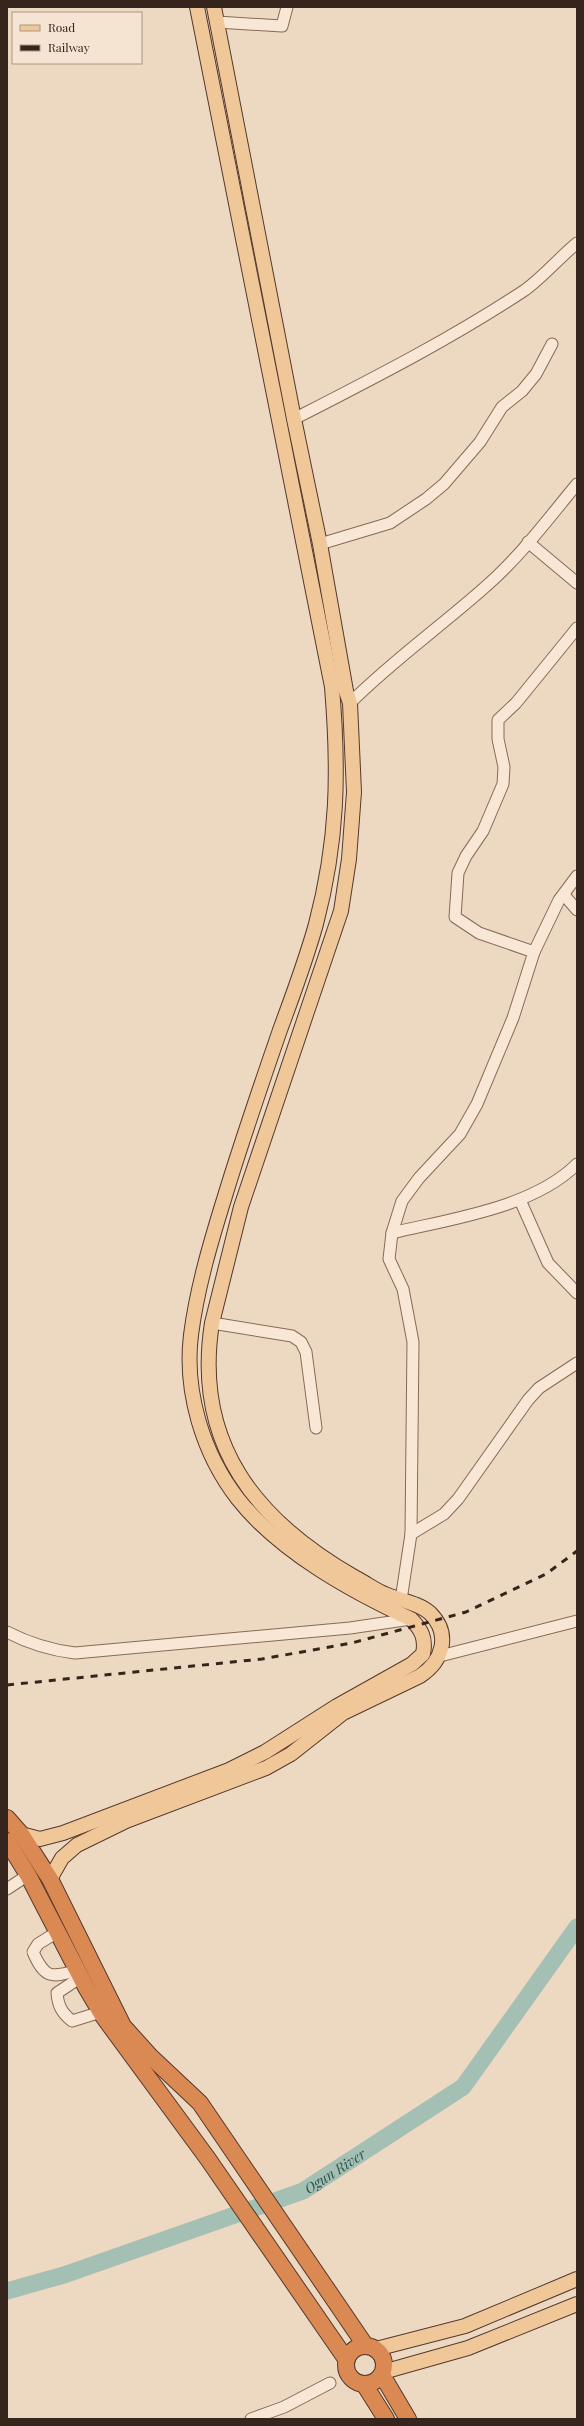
<svg xmlns="http://www.w3.org/2000/svg" width="584" height="2426" font-family="'Playfair Display',serif">
	<rect width="100%" height="100%" fill="#edd9c1"/>
	<g fill="none" stroke-linecap="round" stroke-linejoin="round">
		<path stroke="#a4bfb3" stroke-width="17" id="s1" d="M7,2291L64,2275L303,2191L463,2087L577,1927"/>
		<defs>
			<g id="minor">
				<path d="M217,22L282,26L287,7"/>
				<path d="M294,419C372,379 451,339 525,290C543,277 559,258 577,243"/>
				<path d="M528,542L577,583"/>
				<path d="M320,544L390,523L426,499L444,484L480,442L502,407L522,391L536,374L552,344"/>
				<path d="M350,703C392,661 440,627 484,588C519,558 548,519 577,484"/>
				<path d="M564,895L577,910"/>
				<path d="M534,952L479,933L455,917L458,873L466,856L483,831L503,784L504,767L498,739V720L516,703L577,628"/>
				<path d="M520,1200L548,1263L577,1293"/>
				<path d="M392,1233C450,1219 533,1208 577,1164"/>
				<path d="M212,1323L292,1336L301,1342L306,1352L316,1428"/>
				<path d="M411,1534L444,1514L458,1499L528,1400L539,1388L577,1363"/>
				<path d="M401,1600L411,1534L413,1342L403,1289L389,1259L392,1233L402,1201L419,1178L460,1134L477,1104L513,1018L534,952L559,900L577,876"/>
				<path d="M7,1632C30,1644 50,1650 75,1653L350,1628L411,1619"/>
				<path d="M440,1656L577,1621"/>
				<path d="M7,1889L28,1875"/>
				<path d="M59,1931L38,1944L33,1952C45,1979 51,1978 78,1970"/>
				<path d="M81,1977L57,1993C58,2006 62,2013 72,2021L101,2012"/>
				<path d="M251,2419L284,2407L330,2383"/>
			</g>
			<g id="major">
				<path d="M21,1834L40,1839L63,1833L229,1770L265,1752L337,1706L412,1664L423,1654C426,1639 422,1630 411,1619C351,1591 280,1552 238,1499C203,1454 184,1392 191,1335C197,1288 211,1241 225,1196C242,1140 261,1085 280,1030C293,995 306,960 316,924C338,840 339,773 332,687L197,7"/>
				<path d="M50,1879L62,1858L77,1845L126,1821L266,1768L291,1754L343,1713L420,1676C443,1661 451,1634 430,1613C419,1603 399,1600 385,1594C375,1590 366,1583 356,1578C256,1521 193,1444 212,1323L241,1207L341,911L349,859L354,792L350,703L346,691L320,544L294,419L214,7"/>
				<path d="M376,2349L465,2326L577,2279"/>
				<path d="M383,2372L468,2348L577,2304"/>
			</g>
			<g id="highway">
				<path d="M7,1818L21,1834L50,1879L123,2026L150,2056L200,2103L365,2345"/>
				<path d="M7,1841L28,1875L87,1989L103,2016L208,2159L346,2359"/>
				<circle cx="365" cy="2365" r="19"/>
				<path d="M382,2375L408,2419"/>
				<path d="M364,2384L386,2419"/>
			</g>
		</defs>
		<use href="#minor" stroke="#866a59" stroke-width="13"/>
		<use href="#major" stroke="#53392e" stroke-width="16"/>
		<use href="#highway" stroke="#53392e" stroke-width="18"/>
		<use href="#minor" stroke="#f8e7d4" stroke-width="11"/>
		<use href="#major" stroke="#f0c799" stroke-width="14"/>
		<use href="#highway" stroke="#db8953" stroke-width="16"/>
		<path stroke="#36251d" stroke-width="3" stroke-dasharray="7 7" stroke-linecap="butt" d="M7,1685L262,1659L352,1643L466,1612L546,1574L577,1551"/>
	</g>
	<g text-anchor="middle" dominant-baseline="central" stroke-width="3" stroke-linejoin="round" paint-order="stroke">
		<g font-size="14" font-style="italic" fill="#2d554c" stroke="#f4e4d1">
			<text stroke="none"><textPath href="#s1" startOffset="350">Ogun River</textPath></text>
		</g>
	</g>
	<rect width="584" height="2426" fill="none" stroke="#36251d" stroke-width="16"/>
	<rect x="12" y="12" width="130" height="52" fill="#f4e4d1" stroke="#a89889"/>
	<rect x="20" y="25" width="20" height="6" fill="#f0c799" stroke="#a89889"/>
	<text x="48" y="32" font-size="12" fill="#36251d">Road</text>
	<rect x="20" y="45" width="20" height="6" fill="#36251d" stroke="#a89889"/>
	<text x="48" y="52" font-size="12" fill="#36251d">Railway</text>
</svg>
